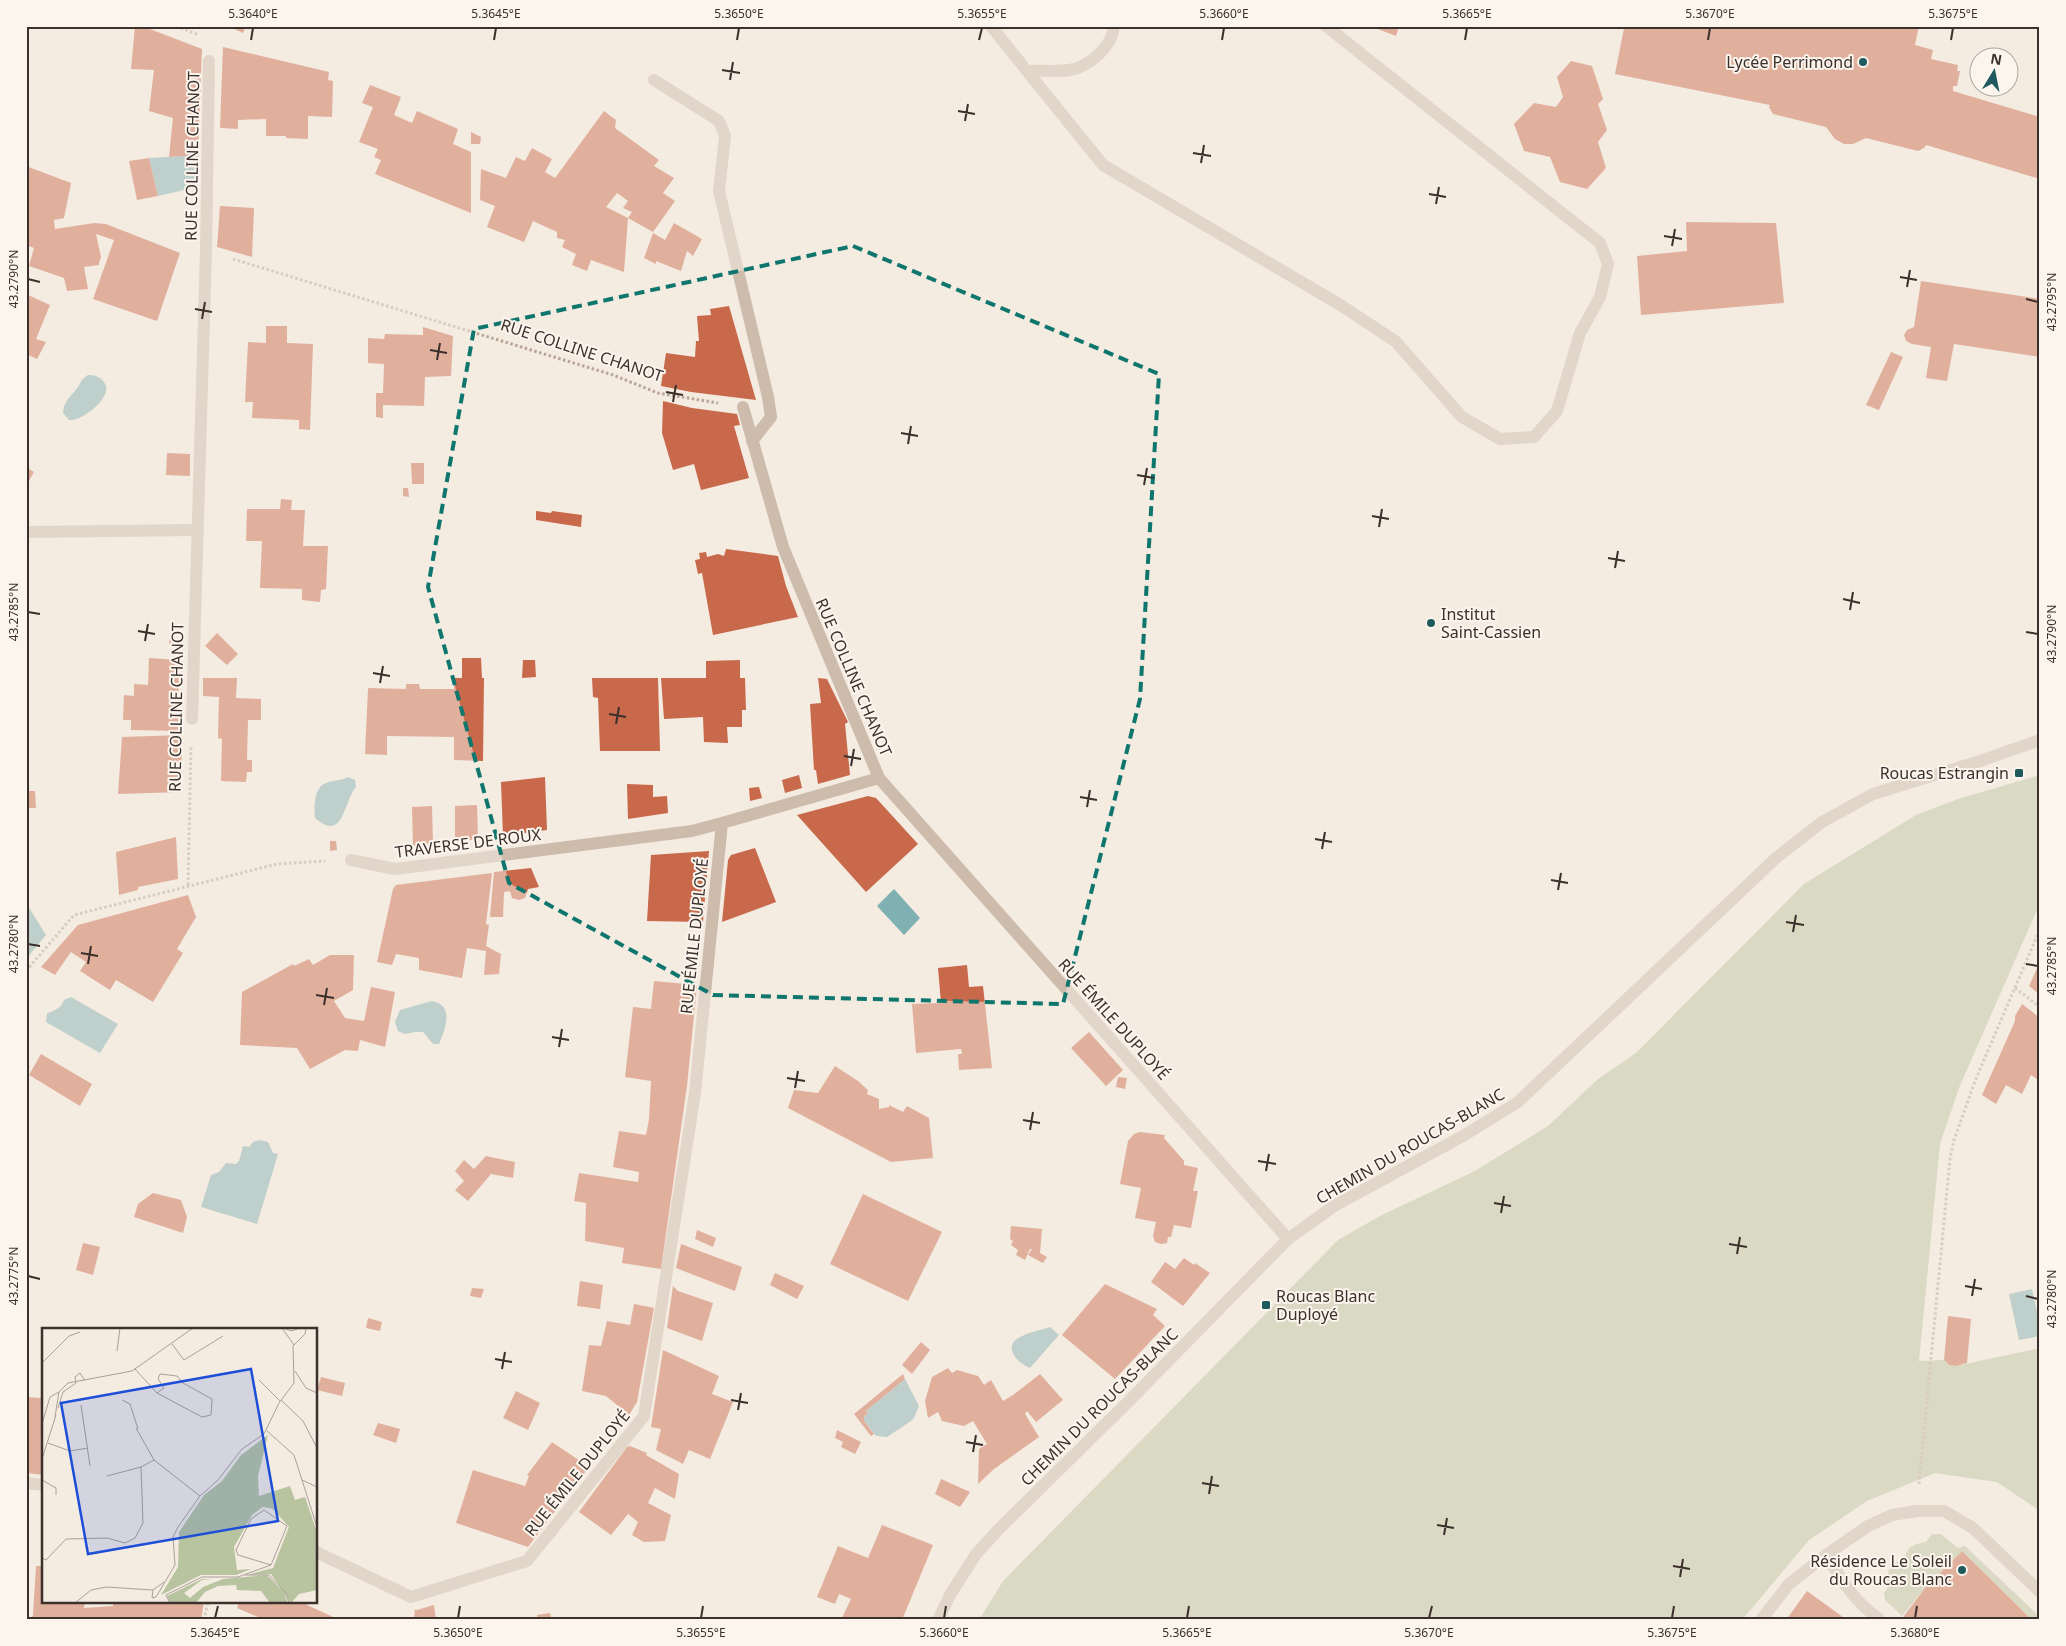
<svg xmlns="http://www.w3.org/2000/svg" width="2066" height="1646" font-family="'Noto Sans',sans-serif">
	<rect width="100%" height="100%" fill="#f4ebe1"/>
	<g fill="#b8c4a0">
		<path d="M2040,775V903L1959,1088L1940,1144L1919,1361L1944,1360L1949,1365L1956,1366L2040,1348V1511L1997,1482L1935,1473L1867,1501L1809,1540L1742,1620H979L1003,1581L1338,1240L1380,1216L1475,1171L1548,1126L1598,1079L1636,1053L1804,884L1916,815L1958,799Z"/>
		<path d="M1932,1534H1941L1958,1548L1965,1546L2040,1617V1620H2032L1962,1551L1925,1588L1902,1616L1885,1600L1884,1593L1888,1587C1886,1572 1889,1563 1904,1559C1908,1546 1914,1544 1926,1542Z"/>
	</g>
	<g fill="#7fb0b2">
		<path d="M198,155L197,187L158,196L149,158Z"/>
		<path d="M88,375C94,375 99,376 103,381C117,395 82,422 69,420L63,413C64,402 68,399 75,391C81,384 79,381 88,375Z"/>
		<path d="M348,777L355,780L356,787C343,802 344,843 315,818C314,808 314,789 324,784C331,780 341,781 348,777Z"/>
		<path d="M894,889L920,918L904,935L877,906Z"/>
		<path d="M28,906L46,935L26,959V908Z"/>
		<path d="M71,997L118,1024L100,1053L46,1022L47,1013C55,1011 61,1008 64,1000Z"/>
		<path d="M432,1001C455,1005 445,1030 439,1044H433L423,1032H415L405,1034L398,1031L395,1022L400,1010Z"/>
		<path d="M259,1140L268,1142L273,1153L278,1154L257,1224L201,1207L211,1175L219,1172L226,1163L236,1164L239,1161L243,1146L249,1147L253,1142Z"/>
		<path d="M2032,1289L2040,1325V1336L2019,1340L2009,1294Z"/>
		<path d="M1050,1327L1059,1335L1030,1368C1023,1365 1018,1362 1014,1355C1002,1336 1039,1331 1050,1327Z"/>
		<path d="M905,1379L919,1406L914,1418L911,1421L887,1437L876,1436L864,1421V1417L868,1413L866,1411Z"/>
	</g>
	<g fill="#c8694b">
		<path d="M135,26H142L202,49L198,155L169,157L173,118L149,111L154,70L131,69Z"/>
		<path d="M228,26H246L243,33Z"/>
		<path d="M1370,26H1399L1396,36Z"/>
		<path d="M1633,26H1919L1915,45L1933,50L1931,59L1958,65L1957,71H1960L1957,86H1953V91L2040,117V179L1926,145L1924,148L1918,151L1866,138L1853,144H1844L1835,139L1826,127L1773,114L1769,107L1770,105L1615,74L1624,28L1632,29Z"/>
		<path d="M223,47L329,72L328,80L333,81L332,117L308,116V139L286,138V136H266V119L238,120V129L220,128Z"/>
		<path d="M1571,61L1592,66L1603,99L1598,104L1607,130L1598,142L1606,168L1587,189L1560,182L1550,157L1524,151L1514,124L1534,103L1556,107L1563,97L1557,77Z"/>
		<path d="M370,85L401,97L394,115L412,123L417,111L458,129L453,144L471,152V213L375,174L381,160L374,157L378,149L359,142L373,107L362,103Z"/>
		<path d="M604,111L616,120L615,128L659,160L654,166L674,178L663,193L675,201L653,232L628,218L632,212L623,208L628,201L617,193L606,207L628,218L624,272L591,260L587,271L572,265L576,254L562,247L565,240L557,238V232L533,221L524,242L487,227L495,206L480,200L481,169L506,178L516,157L525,161L532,148L552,159L545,172L555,178Z"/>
		<path d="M471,132L481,137L480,144H471Z"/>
		<path d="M149,158L158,196L137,200L129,161Z"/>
		<path d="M26,166L71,183L64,218L54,220L55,229L94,223L106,224L180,253L157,321L93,299L114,240L96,234L101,257L99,263V265L84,267L88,289L67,291L64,278L29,266L34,248L26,245Z"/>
		<path d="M220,206L254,208L252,257L217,247Z"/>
		<path d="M1686,222L1776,223L1784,303L1641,315L1637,256L1687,251Z"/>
		<path d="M674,223L702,239L693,256L687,251L681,271L656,261V264L644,258L653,233L665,240Z"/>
		<path d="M1921,281L2040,299V357L1954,344L1947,381L1926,378L1931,347L1912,344L1906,341L1904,335L1907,330L1914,327Z"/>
		<path d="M26,294L50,305L36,339L46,342L37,359L26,354Z"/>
		<path d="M729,306L756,400L691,392L661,386L666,353L695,357L696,341H699L697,316L711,315L710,309Z"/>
		<path d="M266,326H287V343L313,344L310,430L299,429V420L252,418L253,402H245L248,342L266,343Z"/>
		<path d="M423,327L453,336L451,376L425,377L424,406L383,405V418L376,417V393H383L384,364L368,363V338L384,339L385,334L423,335Z"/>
		<path d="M1891,352L1903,357L1879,410L1866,405Z"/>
		<path d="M663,401L692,408L737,414L740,425L734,426L749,478L701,490L694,464L673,470L662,433Z"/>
		<path d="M167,453L190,454V476L166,475Z"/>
		<path d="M411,463H424V484H412Z"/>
		<path d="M26,467L34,472L26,486Z"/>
		<path d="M403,488H408L409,497L403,496Z"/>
		<path d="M281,499L292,500L291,510H305L303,546H328L326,589L321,590L320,602L302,600V589L260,588L262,541H246L247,509H280Z"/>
		<path d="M536,511L551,513L552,511L582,515L581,527L536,520Z"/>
		<path d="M726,549L778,556L786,586L798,617L713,635L702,573L698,574L695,560L700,559L699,553L706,552L707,557L718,554L724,556Z"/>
		<path d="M217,633L238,654L227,665L205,646Z"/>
		<path d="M170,638H175V645L169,644Z"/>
		<path d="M149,658L179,660L178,731L131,730V720H123L124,695L134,696V684L148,685Z"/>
		<path d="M462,658H481L482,678H484L483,761L454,760V737L387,736V755L365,754L368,688L406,689V684H419L420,689H454V678H462Z"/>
		<path d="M523,660H535L536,677L522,678Z"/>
		<path d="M740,660V678H745L746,710H742V727H727L728,743L704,742L703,717L664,719L661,678H706V661Z"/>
		<path d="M203,678H237L236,698L261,699V720H248L247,760H252V772H247L246,782L221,781L222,739L218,738L219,697L203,696Z"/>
		<path d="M592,678H658L660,751H600L598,698L593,697Z"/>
		<path d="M818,678L827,679L848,722L845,724L850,775L818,784L816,770H814L810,704L821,703Z"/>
		<path d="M182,735L181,792L118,794L122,737Z"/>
		<path d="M799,775L802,788L785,793L782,780Z"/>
		<path d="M545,777L547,830L503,836L501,782Z"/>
		<path d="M627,784L653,785V797L667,796L668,813L628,819Z"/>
		<path d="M759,787L762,798L750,801L749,788Z"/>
		<path d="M26,791H35L36,808H26Z"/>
		<path d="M868,796L876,798L918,844L866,892L797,815Z"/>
		<path d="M477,805L478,839L455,842V806Z"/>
		<path d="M432,806L433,844L413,846L412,807Z"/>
		<path d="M176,837L178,879L138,887V890L119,895L116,852Z"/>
		<path d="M330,841H336L337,850L330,851Z"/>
		<path d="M755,848L776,902L722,922L728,860L731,855Z"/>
		<path d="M709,851L703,922L647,921L651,855Z"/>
		<path d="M531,868L539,887L528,889L525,898L519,900L512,898L510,891L504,892L503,917H490L494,872Z"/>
		<path d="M492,873L486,924L489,925L486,946L501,954L499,974L484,975L486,951L467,948L462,978L419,970V958L396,954L392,965L377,962L393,889L396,885Z"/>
		<path d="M188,895L196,917L177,949L183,953L153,1002L116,980L110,990L80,971L86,962L71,952L55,975L41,967L78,925Z"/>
		<path d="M330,955H354L353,990L334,1001L345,1018L364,1021L371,987L395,992L385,1047L360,1040L358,1051L345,1050L310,1069L297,1048L240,1045L242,992L293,964L294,966L309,959L313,965Z"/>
		<path d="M2040,962V995L2029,986Z"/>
		<path d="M967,965L969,987L983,986L992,1068L959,1070L958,1054H962L961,1049L916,1053L912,1004L941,1003L938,968Z"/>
		<path d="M654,981L697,985L687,1086L661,1269L622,1263L624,1248L585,1241L586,1203L574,1201L579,1173L638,1182L639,1172L613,1167L619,1131L646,1135L649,1119L651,1081L625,1077L633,1007L651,1009Z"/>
		<path d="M2022,1004L2040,1018V1081L2031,1075L2022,1094L2006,1085L1996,1104L1982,1095L2015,1021V1016Z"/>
		<path d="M1089,1032L1123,1070L1106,1086L1071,1048Z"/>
		<path d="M41,1054L92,1084L80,1106L29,1075Z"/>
		<path d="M835,1066L858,1081L868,1090L867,1094L879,1099V1109L889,1107V1105L903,1112L907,1106L929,1118L933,1158L891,1162L788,1108L794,1090L818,1093Z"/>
		<path d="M1118,1077L1127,1078L1125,1089L1116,1087Z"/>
		<path d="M1140,1132L1165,1135L1164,1138L1184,1161V1165L1198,1168L1193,1191H1198L1191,1228L1174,1225L1171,1237H1168L1167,1243L1161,1244L1155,1242L1153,1236L1156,1222L1135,1218L1141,1188L1120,1184L1128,1141L1134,1134Z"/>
		<path d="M486,1156L515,1162L513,1178L491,1174L468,1201L455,1190L464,1181L455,1171L464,1160L474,1169Z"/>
		<path d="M153,1193L181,1200L187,1217L183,1233L134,1217L138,1204Z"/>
		<path d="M863,1194L942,1232L908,1301L830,1264Z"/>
		<path d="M1011,1226L1042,1229L1040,1253L1047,1257L1043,1263L1028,1255L1032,1249H1030L1025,1260L1016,1255L1018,1250L1011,1245L1013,1241L1010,1239Z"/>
		<path d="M697,1230L716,1238L713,1247L695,1239Z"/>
		<path d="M83,1243L100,1247L93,1275L76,1270Z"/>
		<path d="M681,1244L742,1267L735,1291L676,1268Z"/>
		<path d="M1184,1258L1194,1265L1195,1263L1210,1273L1183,1306L1151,1282L1165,1262L1175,1269Z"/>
		<path d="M775,1273L804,1286L797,1299L770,1285Z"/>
		<path d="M580,1281L603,1285L600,1309L577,1306Z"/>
		<path d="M1105,1284L1157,1309L1153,1315L1165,1326L1115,1379L1062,1335Z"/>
		<path d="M673,1286L678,1291L713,1303L702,1341L667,1328Z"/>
		<path d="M472,1288L484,1289L481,1298L470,1296Z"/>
		<path d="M634,1304L654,1308L637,1402L629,1415L606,1396L582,1391L589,1345L601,1346L607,1321L630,1325Z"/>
		<path d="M1948,1316L1971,1319L1967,1363L1956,1366L1949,1365L1944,1360Z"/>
		<path d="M368,1318L382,1322L380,1331L366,1328Z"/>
		<path d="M921,1342L930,1350L912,1374L902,1365Z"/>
		<path d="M663,1350L719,1376L712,1394L733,1402L710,1459L689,1450L683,1464L656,1450L661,1429L651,1427Z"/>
		<path d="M948,1368L952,1373L957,1370L978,1376L984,1385L991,1380L1003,1401L1013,1395L1040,1374L1063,1400L1036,1422L1027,1411L1025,1414L1039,1437L994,1469L978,1484L979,1449L987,1444L973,1421L964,1426L942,1421L938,1412L928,1418L925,1401L932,1377Z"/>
		<path d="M903,1374L905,1379L866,1411L868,1413L864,1417V1421L874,1434L871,1436L854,1414Z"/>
		<path d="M321,1377L345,1383L342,1396L317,1390Z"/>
		<path d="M516,1391L540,1403L528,1430L503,1418Z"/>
		<path d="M26,1397L42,1398L41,1420L44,1421V1475L26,1473Z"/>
		<path d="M378,1423L400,1429L396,1443L373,1435Z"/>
		<path d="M837,1430L861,1442L855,1454L841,1447L843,1442L835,1438Z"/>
		<path d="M552,1442L589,1467L528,1547L456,1523L473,1470L525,1486L529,1476L527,1475Z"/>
		<path d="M630,1446L647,1453L646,1455L679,1474L675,1499L655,1488L648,1503L671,1515L665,1541L644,1542L632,1535L638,1522L628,1514L611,1535L579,1512L627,1447Z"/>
		<path d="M941,1479L970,1492L960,1507L935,1494Z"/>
		<path d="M882,1525L933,1545L902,1620H841L851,1599L839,1594L835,1604L817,1597L838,1546L868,1558Z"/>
		<path d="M1962,1551L2032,1620H1901L1925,1588Z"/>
		<path d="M36,1566H44V1602H85L84,1608L113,1606V1602H204L201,1620H31L33,1615Z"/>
		<path d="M1807,1591L1847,1620H1786Z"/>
		<path d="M239,1602H308L307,1605L340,1620H265L237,1608Z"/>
		<path d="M434,1605L436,1620H414L415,1609L417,1610Z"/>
		<path d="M550,1613L552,1620H538L537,1615Z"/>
	</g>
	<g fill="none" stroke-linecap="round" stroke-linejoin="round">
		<g stroke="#b9a596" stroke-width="3" stroke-dasharray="2.5 2.5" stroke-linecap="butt">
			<path d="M176,26L199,35"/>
			<path d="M233,259L613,375L658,393L718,403"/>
			<path d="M188,885L191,745"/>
			<path d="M26,971L74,915L277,864L325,861"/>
			<path d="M2015,988L2040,1007"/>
			<path d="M1919,1484L1950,1159L1954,1140L1975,1081L2040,929"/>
			<path d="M204,1620L208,1602"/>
		</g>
		<g stroke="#cdbbac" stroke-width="12">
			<path d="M991,26L1027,71C1041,70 1056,72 1070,70C1090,66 1112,47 1114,26"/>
			<path d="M1027,71L1103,165L1342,306L1395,341L1462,417L1500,439L1534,437L1557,411L1580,333L1600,297L1608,264L1600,243L1326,26"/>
			<path d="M654,80L719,121L725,136L719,191L768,397L771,417L752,441"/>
			<path d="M1826,1555C1842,1581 1854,1601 1879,1619"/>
			<path d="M1761,1620L1789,1584L1826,1555L1868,1526L1892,1515L1917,1511H1944L1973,1528L2040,1592"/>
		</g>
		<g stroke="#cdbbac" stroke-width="12">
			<path d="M743,407L783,547L879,778L1288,1239"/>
			<path d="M26,532L196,530"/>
			<path d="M192,719L206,251L209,61"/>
			<path d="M351,860L395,869L692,831L722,823"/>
			<path d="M26,1483L44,1485"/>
			<path d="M316,1552L411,1597L527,1561L644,1416L695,1093L722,823L879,778"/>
			<path d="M938,1620L950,1595L976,1554L1000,1528L1129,1401L1288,1239L1334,1206L1463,1136L1518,1102L1776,858L1822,822L1873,794L1980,761L2040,740"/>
		</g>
	</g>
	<path d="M0 0H2066V1646H0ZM853,246L1159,374L1140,699L1063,1004L713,995L509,883L428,587L474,329Z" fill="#f4ebe1" fill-opacity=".55" fill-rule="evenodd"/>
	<path fill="none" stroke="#0f766e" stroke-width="4" stroke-dasharray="10 6" stroke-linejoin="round" d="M853,246L1159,374L1140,699L1063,1004L713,995L509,883L428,587L474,329Z"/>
	<path fill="none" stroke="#3b302b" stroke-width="2" d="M251,40L253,28M494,40L496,28M737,40L739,28M979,40L982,28M1222,40L1224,28M1465,40L1467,28M1708,40L1710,28M1951,40L1953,28M722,70L740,73M730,80L733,62M958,111L975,114M965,121L968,104M1193,153L1211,156M1201,163L1204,145M1429,194L1446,197M1436,204L1439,187M1664,236L1682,239M1672,246L1675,229M1900,277L1917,280M28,279L40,282M1907,287L1910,270M2026,299L2038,302M195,309L212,312M202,319L205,302M430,350L447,353M437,360L440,343M666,392L683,395M673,402L676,385M901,433L918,436M908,444L911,426M1137,475L1154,478M1144,485L1147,468M1372,516L1389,519M1379,527L1382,509M1608,558L1625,561M1615,568L1618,551M1843,599L1860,603M1850,610L1853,592M28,612L40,614M138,631L155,634M2026,632L2038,634M145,641L148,624M373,673L390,676M380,683L383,666M609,714L626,717M616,724L619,707M844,756L861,759M851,766L854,749M1080,797L1097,800M1087,807L1090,790M1315,839L1332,842M1322,849L1325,832M1551,880L1568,883M1558,890L1561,873M1786,922L1804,925M1793,932L1796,915M28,944L40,946M81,953L98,956M88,964L91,946M2026,964L2038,966M316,995L334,998M324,1005L327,988M552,1037L569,1040M559,1047L562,1029M787,1078L805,1081M795,1088L798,1071M1023,1120L1040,1123M1030,1130L1033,1112M1258,1161L1276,1164M1266,1171L1269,1154M1494,1203L1511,1206M1501,1213L1504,1196M1729,1244L1747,1247M1737,1254L1740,1237M28,1276L40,1279M1965,1286L1982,1289M1972,1296L1975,1279M2026,1296L2038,1299M495,1359L512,1362M502,1369L505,1352M731,1400L748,1403M738,1410L741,1393M966,1442L983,1445M973,1452L976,1435M1202,1483L1219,1486M1209,1494L1212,1476M1437,1525L1454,1528M1444,1535L1447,1518M1673,1566L1690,1569M1680,1577L1683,1559M215,1618L218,1606M458,1618L460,1606M701,1618L703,1606M944,1618L946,1606M1187,1618L1189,1606M1429,1618L1432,1606M1672,1618L1674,1606M1915,1618L1917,1606"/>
	<g fill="#1f5a5e" stroke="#fbf5ee" stroke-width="2">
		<circle cx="1863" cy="62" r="5"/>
		<circle cx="1431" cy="623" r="5"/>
		<rect x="2014" y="768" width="10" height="10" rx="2.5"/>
		<rect x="1261" y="1300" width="10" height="10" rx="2.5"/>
		<circle cx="1962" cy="1570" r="5"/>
	</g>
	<g text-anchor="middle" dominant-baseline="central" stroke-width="4" stroke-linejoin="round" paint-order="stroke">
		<g font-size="16" fill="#3b302b" stroke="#fbf5ee" text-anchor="end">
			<text x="1853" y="62">Lycée Perrimond</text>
			<text x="1441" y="614" text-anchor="start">Institut<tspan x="1441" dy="18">Saint-Cassien</tspan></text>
			<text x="2009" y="773">Roucas Estrangin</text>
			<text x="1276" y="1296" text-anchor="start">Roucas Blanc<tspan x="1276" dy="18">Duployé</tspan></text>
			<text x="1952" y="1561">Résidence Le Soleil<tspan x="1952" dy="18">du Roucas Blanc</tspan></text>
		</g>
		<g font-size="16" fill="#3b302b" stroke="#fbf5ee">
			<text transform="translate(192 156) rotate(-89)">RUE COLLINE CHANOT</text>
			<text transform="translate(582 350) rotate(18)">RUE COLLINE CHANOT</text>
			<text transform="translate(854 677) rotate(67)">RUE COLLINE CHANOT</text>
			<text transform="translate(176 707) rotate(-89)">RUE COLLINE CHANOT</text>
			<text transform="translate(468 843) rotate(-7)">TRAVERSE DE ROUX</text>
			<text transform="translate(694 936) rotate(-84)">RUE ÉMILE DUPLOYÉ</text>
			<text transform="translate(1114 1019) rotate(48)">RUE ÉMILE DUPLOYÉ</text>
			<text transform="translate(1410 1146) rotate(-30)">CHEMIN DU ROUCAS-BLANC</text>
			<text transform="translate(1099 1407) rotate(-45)">CHEMIN DU ROUCAS-BLANC</text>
			<text transform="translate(577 1473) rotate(-51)">RUE ÉMILE DUPLOYÉ</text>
		</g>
	</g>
	<g transform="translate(42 1328)">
		<rect width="275" height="275" fill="#f4ebe1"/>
		<path d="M226,107L216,148L217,168L248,158L253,172L263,169L275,204V262L257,266L249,275L229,246L205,247L231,240L247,199L231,181L221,179L210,187L192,219L195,242L209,241L194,247H159L119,267L136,239L137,204L162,167L180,153L199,127ZM225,247L242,264L246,275H228L219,263L195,262L194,257L176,258L163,264L154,275L128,274L125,268L160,251H170L160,252L142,265L148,270L161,259L181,251Z" fill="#b8c4a0"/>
		<path fill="none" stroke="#aaa098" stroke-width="1" d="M240,0L252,17M242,0L249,3L258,0M130,16L142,32L181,8M75,23L78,0M0,35L27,8L38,4M93,41L115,65L122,60L116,51L118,46L135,48L141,55L170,71L169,87L160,89L115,65M253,43L264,60L275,65M217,52L238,73M34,55L33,49L38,45L43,53M80,72L88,76L96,101M239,72L261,93L275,120M39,77L48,138M16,80L21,64L34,55M13,89L17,64L26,55L90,43L151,0M0,96L8,69L17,64M94,100L112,132L158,168M225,103L252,127L275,199M6,115L28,123L46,120M0,131L14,87M65,148L99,139M0,152L14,160V167M260,152L275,159M0,230L4,232L24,211L65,210L83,215L93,210L101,195L99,139L112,132M203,247H227L244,265L247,275M122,254L111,262L110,270L114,269L133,237L131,209L136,199L158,168L176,152L200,121L222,106L237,75L252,55L251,18L263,6L264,0M33,275L49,262L64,259L111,262M128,275L124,267L160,249H196L229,237L245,198L222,182L209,191L194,222L196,227L229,237"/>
		<path fill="#1d4ed8" fill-opacity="0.15" stroke="#1d4ed8" stroke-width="2.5" d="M209,41L236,193L46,226L19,75Z"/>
		<rect width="275" height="275" fill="none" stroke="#3b302b" stroke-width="2.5"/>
	</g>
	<rect width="2066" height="1646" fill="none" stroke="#fbf5ee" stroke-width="55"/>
	<g transform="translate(1994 72) rotate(10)"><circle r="24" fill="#fbf5ee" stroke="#aea6a0"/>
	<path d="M0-4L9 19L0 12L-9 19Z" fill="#1f5a5e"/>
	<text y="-8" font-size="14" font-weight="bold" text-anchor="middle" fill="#3b302b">N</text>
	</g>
	<rect x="28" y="28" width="2010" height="1590" fill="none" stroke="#3b302b" stroke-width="2"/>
	<g font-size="12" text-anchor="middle" fill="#3b302b">
		<text x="253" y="18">5.3640°E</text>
		<text x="496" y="18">5.3645°E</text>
		<text x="739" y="18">5.3650°E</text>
		<text x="982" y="18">5.3655°E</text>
		<text x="1224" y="18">5.3660°E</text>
		<text x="1467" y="18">5.3665°E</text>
		<text x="1710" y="18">5.3670°E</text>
		<text x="1953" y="18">5.3675°E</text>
		<text transform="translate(14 279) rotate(-90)" y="4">43.2790°N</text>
		<text transform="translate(2052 302) rotate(-90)" y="4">43.2795°N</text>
		<text transform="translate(14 612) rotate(-90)" y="4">43.2785°N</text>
		<text transform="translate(2052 634) rotate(-90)" y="4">43.2790°N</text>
		<text transform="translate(14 944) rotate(-90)" y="4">43.2780°N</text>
		<text transform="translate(2052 966) rotate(-90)" y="4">43.2785°N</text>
		<text transform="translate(14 1276) rotate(-90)" y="4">43.2775°N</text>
		<text transform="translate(2052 1299) rotate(-90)" y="4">43.2780°N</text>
		<text x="215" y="1637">5.3645°E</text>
		<text x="458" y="1637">5.3650°E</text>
		<text x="701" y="1637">5.3655°E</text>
		<text x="944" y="1637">5.3660°E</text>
		<text x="1187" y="1637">5.3665°E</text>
		<text x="1429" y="1637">5.3670°E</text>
		<text x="1672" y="1637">5.3675°E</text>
		<text x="1915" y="1637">5.3680°E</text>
	</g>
</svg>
